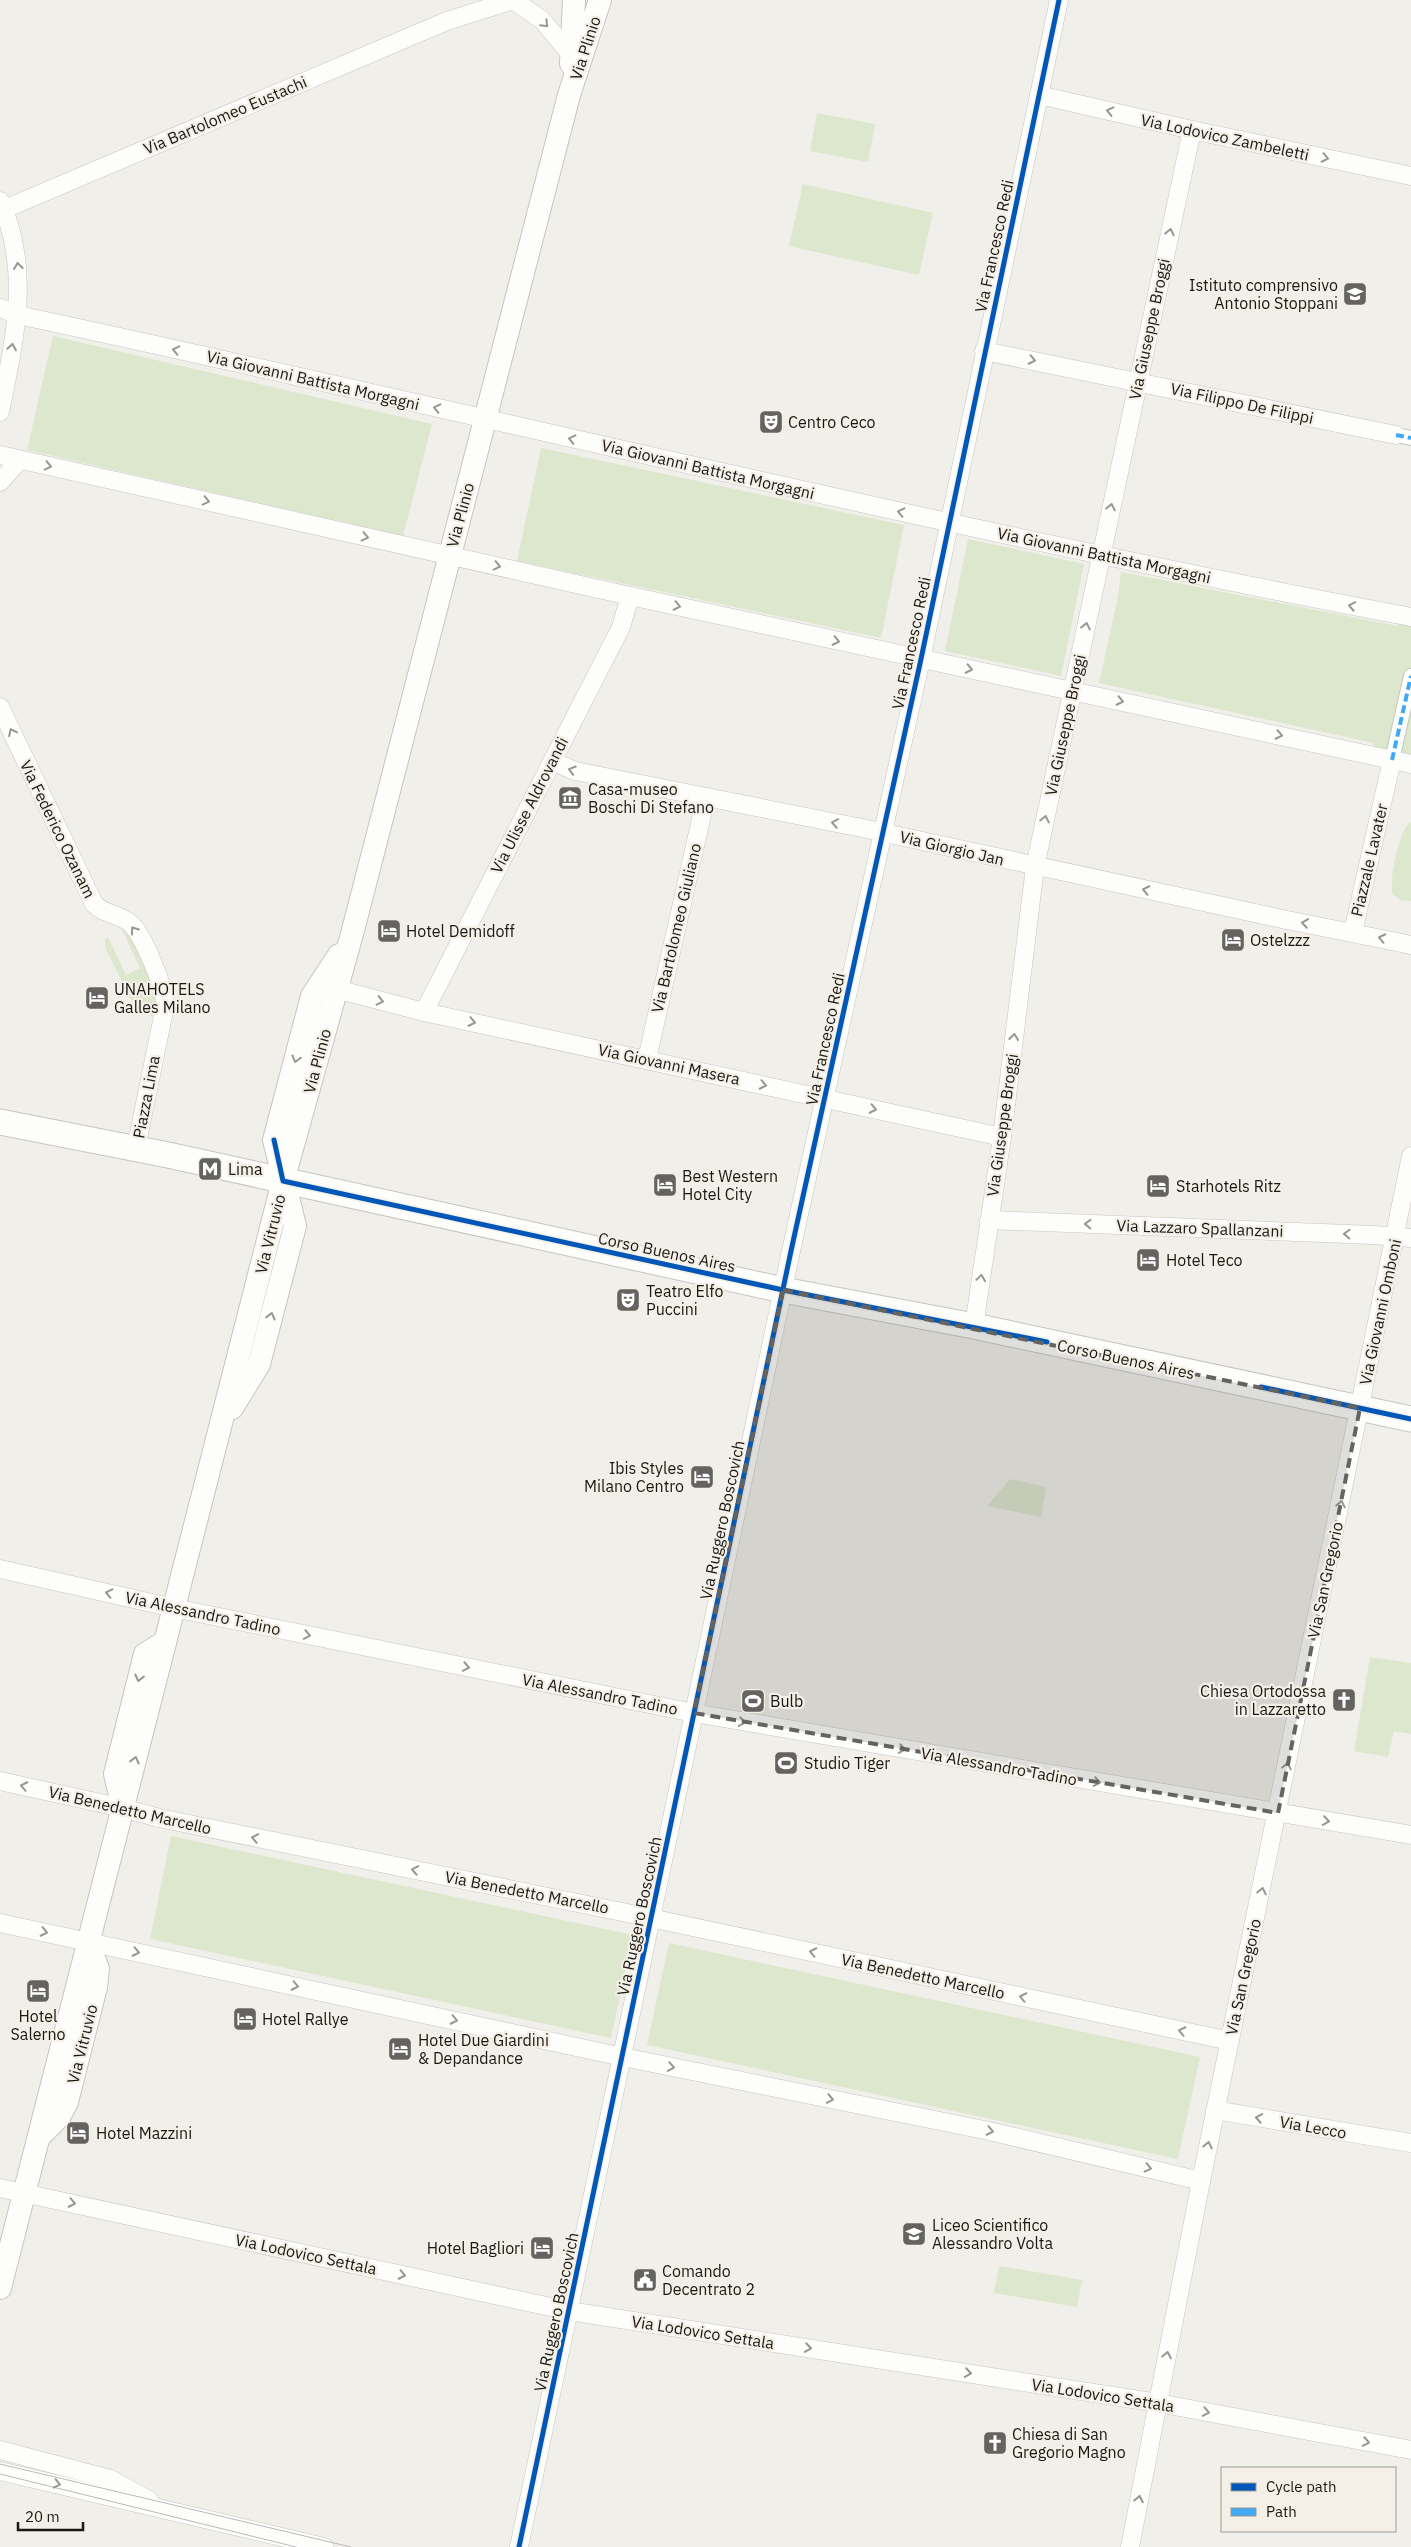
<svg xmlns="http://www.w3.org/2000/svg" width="1411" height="2547" font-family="'IBM Plex Sans',sans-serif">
	<rect width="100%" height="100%" fill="#f1efea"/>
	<g fill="#dce7cd">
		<path d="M817,113L875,124L868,162L810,151Z"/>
		<path d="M803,184L933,213L919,275L789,246Z"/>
		<path d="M53,336L432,424L403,536L27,450Z"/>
		<path d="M541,448L904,525L881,638L517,561Z"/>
		<path d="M968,539L1084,564L1061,676L945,651Z"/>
		<path d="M1121,572L1398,626L1399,621L1411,624V755L1374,748V743L1099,683L1118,596Z"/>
		<path d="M1411,822V901L1400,900L1393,894C1388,882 1399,828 1411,822Z"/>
		<path d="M125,928L131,932L157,989V1015L153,1017L131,1000L105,947V939L108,937L126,975L140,968L122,929Z"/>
		<path d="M1010,1479L1046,1487L1041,1517L987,1506Z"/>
		<path d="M1370,1657L1411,1663V1734L1394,1731L1388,1757L1354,1751Z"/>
		<path d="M171,1836L633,1935L611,2038L150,1939Z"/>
		<path d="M669,1943L1200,2057L1178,2159L647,2045Z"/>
		<path d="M999,2266L1082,2280L1077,2307L994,2293Z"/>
	</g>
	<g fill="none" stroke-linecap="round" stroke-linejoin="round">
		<defs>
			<g id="pedestrian">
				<path d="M1396,435L1411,438"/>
				<path d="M1392,760L1411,676"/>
			</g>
			<g id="minor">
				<path d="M1039,95L1192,130L1411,176"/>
				<path d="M0,201C32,269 14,342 0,412"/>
				<path d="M0,211L447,21L513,0L542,20L572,56"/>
				<path d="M0,308L18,315C482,414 944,529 1411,617"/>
				<path d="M984,351L1396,435"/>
				<path d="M0,455L630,596L1411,764"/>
				<path d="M0,482L20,460"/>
				<path d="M0,707L94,904C104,915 121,914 131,924C143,935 166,990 165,1006L136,1148"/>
				<path d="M552,761L575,771L862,828L1287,920L1411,945"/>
				<path d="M1353,932L1392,760"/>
				<path d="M336,989L424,1012L1002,1137"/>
				<path d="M424,1012L621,627L630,596"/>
				<path d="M647,1059L706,797"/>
				<path d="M989,1220L1374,1235L1411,1238"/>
				<path d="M974,1326L1002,1137L1035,867L1192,130"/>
				<path d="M0,1569L179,1609L694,1713L1411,1835"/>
				<path d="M0,1781L123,1808L159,1818L627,1913L1230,2041"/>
				<path d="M0,1923L623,2057L989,2131L1201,2181"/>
				<path d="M1215,2110L1411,2143"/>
				<path d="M0,2188L569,2311L1158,2403L1411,2450"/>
				<path d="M0,2450L110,2479L150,2501"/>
				<path d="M0,2471L324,2547"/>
				<path d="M519,2547L791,1251L921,659L1059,0"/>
				<path d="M1130,2547L1201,2181L1411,1156"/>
			</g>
			<g id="tertiary">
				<path d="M571,64L574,0"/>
				<path d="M232,1408L259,1364L295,1226L274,1140L312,996L339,955"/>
				<path d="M122,1804L115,1774L145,1654L165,1642"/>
				<path d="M39,2137L59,2117L67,2102L96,1987L98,1969L88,1942"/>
				<path d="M0,2288L283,1181L352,934L569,95L600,0"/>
			</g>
			<path id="secondary" d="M0,1122L168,1155L783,1290L974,1326L1411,1419"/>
		</defs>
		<use href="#pedestrian" stroke="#c7c5c2" stroke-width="16"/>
		<use href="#minor" stroke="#c7c5c2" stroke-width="19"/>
		<use href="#tertiary" stroke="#c7c5c2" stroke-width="24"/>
		<use href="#secondary" stroke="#c7c5c2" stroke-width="27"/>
		<use href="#pedestrian" stroke="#fdfdfc" stroke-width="14"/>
		<use href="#minor" stroke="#fdfdfc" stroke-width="18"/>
		<use href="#tertiary" stroke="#fdfdfc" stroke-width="22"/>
		<use href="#secondary" stroke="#fdfdfc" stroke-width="25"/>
		<g stroke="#bbbaba" stroke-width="1">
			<path d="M0,2464L351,2547"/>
			<path d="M0,2474L296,2547"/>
		</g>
		<g stroke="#3fa9f5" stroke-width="4" stroke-dasharray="8 4" stroke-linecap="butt">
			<path d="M1396,435L1411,438"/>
			<path d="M1392,760L1411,676"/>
		</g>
		<defs>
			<g id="cycleway">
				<path d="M274,1140L283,1181L783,1290L1047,1342"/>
				<path d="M1261,1387L1411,1419"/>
				<path d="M519,2547L791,1251L921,659L1059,0"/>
			</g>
		</defs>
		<use href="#cycleway" stroke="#f4f0e7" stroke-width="8"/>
		<use href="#cycleway" stroke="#0057b8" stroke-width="5"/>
	</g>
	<defs><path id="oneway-chevron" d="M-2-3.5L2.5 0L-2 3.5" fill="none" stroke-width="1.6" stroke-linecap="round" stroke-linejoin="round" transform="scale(1.25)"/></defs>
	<g stroke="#969694">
		<use href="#oneway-chevron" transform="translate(545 24) rotate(45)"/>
		<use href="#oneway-chevron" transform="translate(1110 111) rotate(-167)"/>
		<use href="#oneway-chevron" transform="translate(1325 158) rotate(12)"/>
		<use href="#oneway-chevron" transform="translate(1170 232) rotate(-78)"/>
		<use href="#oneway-chevron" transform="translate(18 266) rotate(-97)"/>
		<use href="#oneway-chevron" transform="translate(12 347) rotate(-81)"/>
		<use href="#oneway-chevron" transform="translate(176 350) rotate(-167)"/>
		<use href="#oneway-chevron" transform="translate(1032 360) rotate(12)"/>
		<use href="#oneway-chevron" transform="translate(437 408) rotate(-167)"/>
		<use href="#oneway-chevron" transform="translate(572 439) rotate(-167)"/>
		<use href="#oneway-chevron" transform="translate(48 466) rotate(13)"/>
		<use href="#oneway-chevron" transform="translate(206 501) rotate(13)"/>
		<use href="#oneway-chevron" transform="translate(1111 507) rotate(-78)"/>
		<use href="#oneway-chevron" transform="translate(901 512) rotate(-167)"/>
		<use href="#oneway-chevron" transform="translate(365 537) rotate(13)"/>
		<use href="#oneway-chevron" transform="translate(497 566) rotate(13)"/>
		<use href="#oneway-chevron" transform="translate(677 606) rotate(12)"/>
		<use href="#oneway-chevron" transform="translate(1352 606) rotate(-169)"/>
		<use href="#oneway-chevron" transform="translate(1086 626) rotate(-78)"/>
		<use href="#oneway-chevron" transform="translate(836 641) rotate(12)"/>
		<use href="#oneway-chevron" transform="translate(969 669) rotate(12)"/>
		<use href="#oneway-chevron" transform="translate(1120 701) rotate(12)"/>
		<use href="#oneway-chevron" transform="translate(12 732) rotate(-116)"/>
		<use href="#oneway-chevron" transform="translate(1279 735) rotate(12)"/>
		<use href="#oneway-chevron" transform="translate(572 770) rotate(-163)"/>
		<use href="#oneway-chevron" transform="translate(1045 819) rotate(-78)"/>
		<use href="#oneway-chevron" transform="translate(835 823) rotate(-169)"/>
		<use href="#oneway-chevron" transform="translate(1146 890) rotate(-168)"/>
		<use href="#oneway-chevron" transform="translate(1305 923) rotate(-171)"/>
		<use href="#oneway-chevron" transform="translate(134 930) rotate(-126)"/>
		<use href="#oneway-chevron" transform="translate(1382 938) rotate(-168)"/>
		<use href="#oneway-chevron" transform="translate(380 1001) rotate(13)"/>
		<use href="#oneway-chevron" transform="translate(472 1022) rotate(12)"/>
		<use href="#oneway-chevron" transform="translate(1014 1037) rotate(-83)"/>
		<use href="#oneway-chevron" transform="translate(296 1059) rotate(105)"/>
		<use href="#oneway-chevron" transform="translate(763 1085) rotate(12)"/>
		<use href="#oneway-chevron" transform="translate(873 1109) rotate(12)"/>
		<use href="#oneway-chevron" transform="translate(1088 1224) rotate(-178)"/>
		<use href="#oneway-chevron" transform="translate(1347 1234) rotate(-178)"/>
		<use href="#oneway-chevron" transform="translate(981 1278) rotate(-82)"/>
		<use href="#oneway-chevron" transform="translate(271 1316) rotate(-76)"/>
		<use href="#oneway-chevron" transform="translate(1341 1504) rotate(-78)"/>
		<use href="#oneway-chevron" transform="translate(109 1593) rotate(-167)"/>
		<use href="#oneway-chevron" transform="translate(307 1635) rotate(11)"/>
		<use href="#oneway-chevron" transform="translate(466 1667) rotate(11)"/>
		<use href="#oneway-chevron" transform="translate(139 1678) rotate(104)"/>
		<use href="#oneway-chevron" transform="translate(742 1722) rotate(10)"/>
		<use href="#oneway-chevron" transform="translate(902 1749) rotate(10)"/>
		<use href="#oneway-chevron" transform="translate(135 1760) rotate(-76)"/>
		<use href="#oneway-chevron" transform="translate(1287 1766) rotate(-78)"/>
		<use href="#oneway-chevron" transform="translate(1097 1782) rotate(10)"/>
		<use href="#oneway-chevron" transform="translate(24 1786) rotate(-168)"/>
		<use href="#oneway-chevron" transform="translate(1326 1821) rotate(9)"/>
		<use href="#oneway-chevron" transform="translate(255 1838) rotate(-169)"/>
		<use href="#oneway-chevron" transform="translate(415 1870) rotate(-169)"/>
		<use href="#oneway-chevron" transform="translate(1262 1891) rotate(-78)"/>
		<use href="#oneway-chevron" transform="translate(44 1932) rotate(12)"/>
		<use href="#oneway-chevron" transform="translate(136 1952) rotate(12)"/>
		<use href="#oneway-chevron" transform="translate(813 1952) rotate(-168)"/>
		<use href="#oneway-chevron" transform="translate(295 1986) rotate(12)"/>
		<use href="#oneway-chevron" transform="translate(1023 1997) rotate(-168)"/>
		<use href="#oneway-chevron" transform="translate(454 2020) rotate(12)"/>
		<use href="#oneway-chevron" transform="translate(1182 2031) rotate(-168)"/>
		<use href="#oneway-chevron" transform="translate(671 2067) rotate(11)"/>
		<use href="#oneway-chevron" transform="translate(830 2099) rotate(11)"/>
		<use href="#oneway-chevron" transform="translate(1259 2118) rotate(-170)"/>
		<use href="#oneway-chevron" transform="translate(990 2131) rotate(12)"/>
		<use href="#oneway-chevron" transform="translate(1208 2145) rotate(-78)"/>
		<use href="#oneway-chevron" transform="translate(1148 2168) rotate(13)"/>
		<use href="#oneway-chevron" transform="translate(72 2203) rotate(12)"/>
		<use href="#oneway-chevron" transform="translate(402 2275) rotate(12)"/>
		<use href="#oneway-chevron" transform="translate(808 2348) rotate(9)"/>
		<use href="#oneway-chevron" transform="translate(1167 2355) rotate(-79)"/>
		<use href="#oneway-chevron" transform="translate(968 2373) rotate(9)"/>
		<use href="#oneway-chevron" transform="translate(1206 2412) rotate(11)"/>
		<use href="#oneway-chevron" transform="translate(1366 2442) rotate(11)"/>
		<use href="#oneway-chevron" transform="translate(57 2484) rotate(13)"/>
		<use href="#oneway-chevron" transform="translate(1139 2499) rotate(-79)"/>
	</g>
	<path fill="#656360" fill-opacity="0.2" stroke="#656360" stroke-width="4" stroke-dasharray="10 6" stroke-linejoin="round" d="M783,1290L1360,1408L1278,1813L694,1713Z"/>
	<defs>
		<symbol id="school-square" viewBox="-11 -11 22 22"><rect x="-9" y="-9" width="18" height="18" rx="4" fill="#656360" stroke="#f4f0e7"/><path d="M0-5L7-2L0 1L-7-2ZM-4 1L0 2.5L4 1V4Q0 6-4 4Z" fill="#fff"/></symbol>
		<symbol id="theatre-square" viewBox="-11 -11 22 22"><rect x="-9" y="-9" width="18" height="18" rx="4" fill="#656360" stroke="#f4f0e7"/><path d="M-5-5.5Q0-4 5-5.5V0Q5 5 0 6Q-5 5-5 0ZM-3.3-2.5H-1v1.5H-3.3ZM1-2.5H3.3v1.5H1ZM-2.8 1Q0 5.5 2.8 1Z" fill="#fff"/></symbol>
		<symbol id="museum-square" viewBox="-11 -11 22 22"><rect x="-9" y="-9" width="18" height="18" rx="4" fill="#656360" stroke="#f4f0e7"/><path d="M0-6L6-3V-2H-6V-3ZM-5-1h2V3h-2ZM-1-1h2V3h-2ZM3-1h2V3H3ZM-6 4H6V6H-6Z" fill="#fff"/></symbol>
		<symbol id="hotel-square" viewBox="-11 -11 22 22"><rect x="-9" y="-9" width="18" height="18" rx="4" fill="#656360" stroke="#f4f0e7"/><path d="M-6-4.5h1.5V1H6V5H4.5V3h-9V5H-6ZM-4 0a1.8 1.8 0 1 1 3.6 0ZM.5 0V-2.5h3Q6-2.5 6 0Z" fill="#fff"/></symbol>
		<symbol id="metro-square" viewBox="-11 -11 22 22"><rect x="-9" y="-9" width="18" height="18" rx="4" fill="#656360" stroke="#f4f0e7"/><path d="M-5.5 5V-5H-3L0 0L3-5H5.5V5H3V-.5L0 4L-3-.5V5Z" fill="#fff"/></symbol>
		<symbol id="church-square" viewBox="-11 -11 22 22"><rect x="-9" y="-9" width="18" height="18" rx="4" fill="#656360" stroke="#f4f0e7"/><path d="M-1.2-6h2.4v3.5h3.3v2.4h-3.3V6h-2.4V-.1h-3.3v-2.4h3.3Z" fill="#fff"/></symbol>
		<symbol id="stadium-square" viewBox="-11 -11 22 22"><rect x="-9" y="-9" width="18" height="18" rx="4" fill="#656360" stroke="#f4f0e7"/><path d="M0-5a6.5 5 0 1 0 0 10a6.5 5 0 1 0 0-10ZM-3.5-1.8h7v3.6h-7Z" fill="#fff"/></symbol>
		<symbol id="civic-square" viewBox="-11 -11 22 22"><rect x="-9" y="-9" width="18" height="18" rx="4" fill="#656360" stroke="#f4f0e7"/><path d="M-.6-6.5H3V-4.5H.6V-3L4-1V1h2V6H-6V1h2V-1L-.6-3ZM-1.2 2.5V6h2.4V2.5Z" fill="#fff"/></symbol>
	</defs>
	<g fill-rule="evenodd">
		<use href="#school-square" x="1341" y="280" width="28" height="28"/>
		<use href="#theatre-square" x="757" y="408" width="28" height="28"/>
		<use href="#museum-square" x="556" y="784" width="28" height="28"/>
		<use href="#hotel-square" x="375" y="917" width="28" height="28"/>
		<use href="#hotel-square" x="1219" y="926" width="28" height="28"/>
		<use href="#hotel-square" x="83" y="984" width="28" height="28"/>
		<use href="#metro-square" x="196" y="1155" width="28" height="28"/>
		<use href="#hotel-square" x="651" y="1171" width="28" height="28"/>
		<use href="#hotel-square" x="1144" y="1172" width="28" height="28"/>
		<use href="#hotel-square" x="1134" y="1246" width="28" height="28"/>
		<use href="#theatre-square" x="614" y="1286" width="28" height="28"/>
		<use href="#hotel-square" x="688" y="1463" width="28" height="28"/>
		<use href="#church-square" x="1330" y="1686" width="28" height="28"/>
		<use href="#stadium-square" x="739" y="1687" width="28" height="28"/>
		<use href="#stadium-square" x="772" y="1749" width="28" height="28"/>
		<use href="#hotel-square" x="24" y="1977" width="28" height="28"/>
		<use href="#hotel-square" x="231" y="2005" width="28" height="28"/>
		<use href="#hotel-square" x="386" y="2035" width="28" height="28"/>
		<use href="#hotel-square" x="64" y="2119" width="28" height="28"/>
		<use href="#school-square" x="900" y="2220" width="28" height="28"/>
		<use href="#hotel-square" x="528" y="2234" width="28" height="28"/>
		<use href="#civic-square" x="631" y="2266" width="28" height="28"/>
		<use href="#church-square" x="981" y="2429" width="28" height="28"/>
	</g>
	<g text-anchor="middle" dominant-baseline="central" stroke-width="4.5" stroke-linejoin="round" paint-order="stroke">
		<g font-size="16" fill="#191815" stroke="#f4f0e7">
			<text transform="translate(585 48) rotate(-72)">Via Plinio</text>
			<text transform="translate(225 115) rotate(-23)">Via Bartolomeo Eustachi</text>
			<text transform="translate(1225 137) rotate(12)">Via Lodovico Zambeletti</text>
			<text transform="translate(994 246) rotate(-78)">Via Francesco Redi</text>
			<text transform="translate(1149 329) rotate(-78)">Via Giuseppe Broggi</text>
			<text transform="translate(313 380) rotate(13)">Via Giovanni Battista Morgagni</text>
			<text transform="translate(1242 403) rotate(12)">Via Filippo De Filippi</text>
			<text transform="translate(708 469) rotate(13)">Via Giovanni Battista Morgagni</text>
			<text transform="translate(460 515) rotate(-75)">Via Plinio</text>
			<text transform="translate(1104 555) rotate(12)">Via Giovanni Battista Morgagni</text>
			<text transform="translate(911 643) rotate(-78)">Via Francesco Redi</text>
			<text transform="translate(1065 725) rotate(-78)">Via Giuseppe Broggi</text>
			<text transform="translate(529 805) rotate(-63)">Via Ulisse Aldrovandi</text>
			<text transform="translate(58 829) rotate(64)">Via Federico Ozanam</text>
			<text transform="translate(952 848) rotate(13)">Via Giorgio Jan</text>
			<text transform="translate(1369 860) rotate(-77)">Piazzale Lavater</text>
			<text transform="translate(676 928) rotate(-77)">Via Bartolomeo Giuliano</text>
			<text transform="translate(825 1039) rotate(-78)">Via Francesco Redi</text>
			<text transform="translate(317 1061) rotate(-75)">Via Plinio</text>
			<text transform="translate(669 1064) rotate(12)">Via Giovanni Masera</text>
			<text transform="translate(146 1097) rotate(-79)">Piazza Lima</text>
			<text transform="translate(1002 1125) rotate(-82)">Via Giuseppe Broggi</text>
			<text transform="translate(1200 1228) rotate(2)">Via Lazzaro Spallanzani</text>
			<text transform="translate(270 1234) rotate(-76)">Via Vitruvio</text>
			<text transform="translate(667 1252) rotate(12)">Corso Buenos Aires</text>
			<text transform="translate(1380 1312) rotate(-78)">Via Giovanni Omboni</text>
			<text transform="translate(1126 1359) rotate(12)">Corso Buenos Aires</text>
			<text transform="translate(722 1520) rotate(-78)">Via Ruggero Boscovich</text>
			<text transform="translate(1325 1580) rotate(-78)">Via San Gregorio</text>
			<text transform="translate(203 1613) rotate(12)">Via Alessandro Tadino</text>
			<text transform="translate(600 1694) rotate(11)">Via Alessandro Tadino</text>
			<text transform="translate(999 1766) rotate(10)">Via Alessandro Tadino</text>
			<text transform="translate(130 1810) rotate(13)">Via Benedetto Marcello</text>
			<text transform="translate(527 1892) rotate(11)">Via Benedetto Marcello</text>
			<text transform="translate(639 1916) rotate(-78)">Via Ruggero Boscovich</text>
			<text transform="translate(923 1976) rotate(12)">Via Benedetto Marcello</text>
			<text transform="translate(1243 1977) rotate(-78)">Via San Gregorio</text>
			<text transform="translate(82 2044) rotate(-76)">Via Vitruvio</text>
			<text transform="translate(1313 2127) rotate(10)">Via Lecco</text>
			<text transform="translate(306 2254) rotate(12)">Via Lodovico Settala</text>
			<text transform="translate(556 2312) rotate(-78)">Via Ruggero Boscovich</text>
			<text transform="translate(703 2332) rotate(9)">Via Lodovico Settala</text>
			<text transform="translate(1103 2395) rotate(9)">Via Lodovico Settala</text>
		</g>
		<g font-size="16" fill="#191815" stroke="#f4f0e7" text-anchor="start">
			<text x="1338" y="285" text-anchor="end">Istituto comprensivo<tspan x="1338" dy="18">Antonio Stoppani</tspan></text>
			<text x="788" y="422">Centro Ceco</text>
			<text x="588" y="789">Casa-museo<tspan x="588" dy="18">Boschi Di Stefano</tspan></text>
			<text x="406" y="931">Hotel Demidoff</text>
			<text x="1250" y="940">Ostelzzz</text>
			<text x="114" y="989">UNAHOTELS<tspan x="114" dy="18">Galles Milano</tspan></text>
			<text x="228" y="1169">Lima</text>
			<text x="682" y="1176">Best Western<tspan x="682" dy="18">Hotel City</tspan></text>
			<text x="1176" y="1186">Starhotels Ritz</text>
			<text x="1166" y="1260">Hotel Teco</text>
			<text x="646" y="1291">Teatro Elfo<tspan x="646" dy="18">Puccini</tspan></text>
			<text x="684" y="1468" text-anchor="end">Ibis Styles<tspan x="684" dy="18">Milano Centro</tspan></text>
			<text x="1326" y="1691" text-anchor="end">Chiesa Ortodossa<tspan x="1326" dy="18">in Lazzaretto</tspan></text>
			<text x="770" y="1701">Bulb</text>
			<text x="804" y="1763">Studio Tiger</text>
			<text x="38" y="2016" text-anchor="middle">Hotel<tspan x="38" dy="18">Salerno</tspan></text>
			<text x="262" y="2019">Hotel Rallye</text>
			<text x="418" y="2040">Hotel Due Giardini<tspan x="418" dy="18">&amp; Depandance</tspan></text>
			<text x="96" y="2133">Hotel Mazzini</text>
			<text x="932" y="2225">Liceo Scientifico<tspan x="932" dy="18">Alessandro Volta</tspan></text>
			<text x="524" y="2248" text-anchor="end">Hotel Bagliori</text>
			<text x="662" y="2271">Comando<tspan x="662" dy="18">Decentrato 2</tspan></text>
			<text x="1012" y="2434">Chiesa di San<tspan x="1012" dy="18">Gregorio Magno</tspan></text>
		</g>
	</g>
	<rect x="1221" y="2467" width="175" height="65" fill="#f4f0e7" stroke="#9c9a93"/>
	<rect x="1231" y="2483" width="25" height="8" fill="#0057b8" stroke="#9c9a93"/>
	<text x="1266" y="2492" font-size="15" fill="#191815">Cycle path</text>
	<rect x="1231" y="2508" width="25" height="8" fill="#3fa9f5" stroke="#9c9a93"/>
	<text x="1266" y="2517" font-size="15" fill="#191815">Path</text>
	<path d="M18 2522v8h65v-8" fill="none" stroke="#191815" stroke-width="2.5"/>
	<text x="25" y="2522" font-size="15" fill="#191815" stroke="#f4f0e7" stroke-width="4" paint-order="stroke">20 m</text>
</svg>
